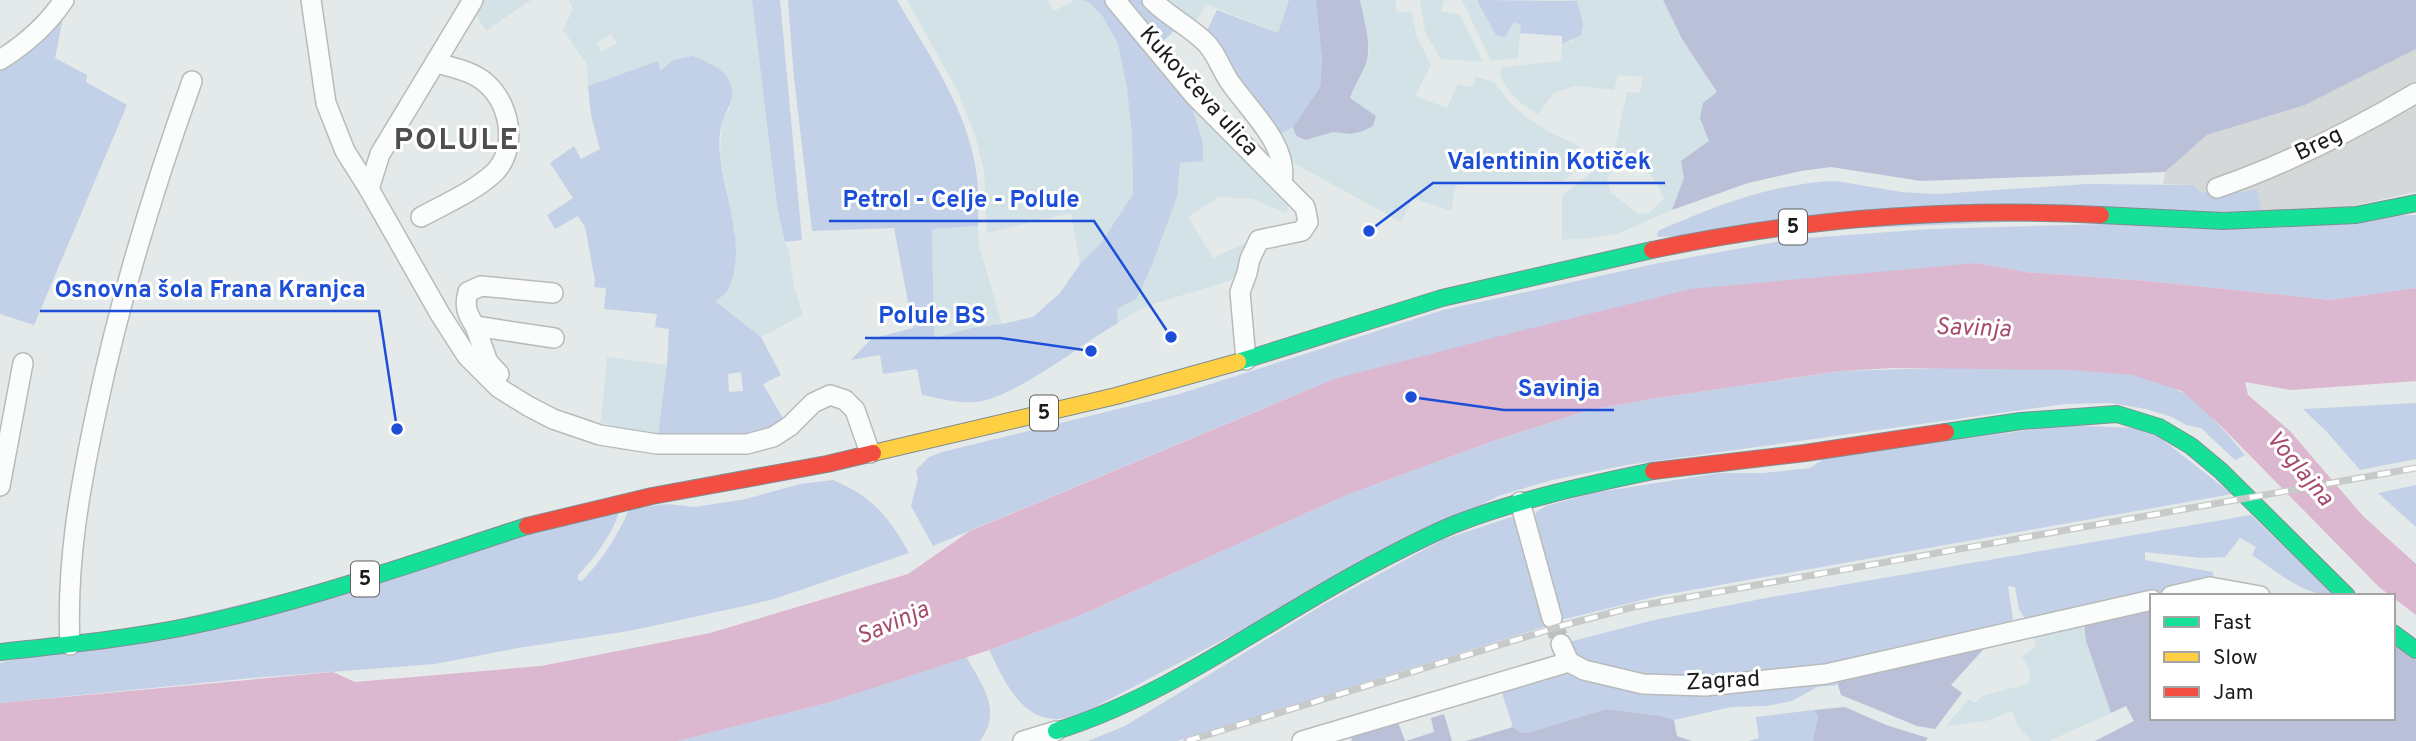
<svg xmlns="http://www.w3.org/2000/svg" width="2416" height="741" font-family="Overpass,sans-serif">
	<rect width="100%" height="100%" fill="#e4e9e9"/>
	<path fill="#d5d8d8" d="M2416,49V192L2352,206L2262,211L2256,189L2243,192H2201L2194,185L2163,184L2165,172L2207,135L2305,105Z"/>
	<g fill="#d3e2e6" fill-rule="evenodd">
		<path d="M482,0H531L486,31L474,12Z"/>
		<path d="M569,0H752L777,206L785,242L789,250L794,287L803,315L761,337L716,302L735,260V230L720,157L722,121L730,108L660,72L657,62L588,86L587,64L563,30L573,9ZM611,34L617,43L601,52L597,43Z"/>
		<path d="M907,0H1047L1054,11L1075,0H1083L1091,4L1103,17L1118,44L1127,88L1132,135L1133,194L1101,243L1080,264L1071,213L987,233L984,171L976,138L958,92Z"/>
		<path d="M1160,0H1289L1278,33L1206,4L1194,26Z"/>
		<path d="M1360,0H1395L1397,13L1411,11L1417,37L1431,65L1415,96L1447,108L1458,84L1472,87L1476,77L1494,82L1509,102L1525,116L1551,133L1577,145L1583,154L1582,166L1563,181L1535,180L1456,185L1451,211L1413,198L1401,222L1288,160L1276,137L1293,127L1296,136L1306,140L1333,132L1350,134L1376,116L1350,98L1354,85L1362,74L1369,52Z"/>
		<path d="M1420,0H1444L1441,11L1460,15L1483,62L1441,59L1425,32Z"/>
		<path d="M1462,0H1479L1477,2L1496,35L1514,21L1521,25L1518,58L1491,61Z"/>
		<path d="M1565,0H1663L1682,39L1717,92L1709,141L1684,178L1672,210L1619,233L1592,238L1562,240V195L1587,176L1614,152L1627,92L1640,93L1643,77L1618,75L1614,90L1574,86L1554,93L1538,114L1521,103L1509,91L1501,77L1500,70L1503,67L1561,61L1562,44L1573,41L1569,2ZM1631,153L1656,182L1664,198L1649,213L1639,214L1610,192L1607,177Z"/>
		<path d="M1197,106L1290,200L1286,213L1252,199L1219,197L1188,217L1213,258L1245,243L1248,249L1239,273L1228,281L1144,307L1118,323L1117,309L1137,297L1152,265L1177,197L1180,163L1203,143L1193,111Z"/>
		<path d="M978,226L979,246L1002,324L972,328L934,338L932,229Z"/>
		<path d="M607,357L667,365L658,436L601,423Z"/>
		<path d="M2084,622L2086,641L2111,713L2049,741H2032L2018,727L2013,711L1986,721L1946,726L1969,699L1975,703L1982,696L2028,684L2030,672L2022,656L2037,646L2031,634Z"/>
	</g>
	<g fill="#c2d1e7" fill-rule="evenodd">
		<path d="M752,0H780L802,240L785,242L777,206Z"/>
		<path d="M788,0H897C928,54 970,113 977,177C979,193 978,210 978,226L932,229L934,338L972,328L1002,324L1033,317L1060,293L1080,264L1101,243L1133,194L1132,135L1127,88L1118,44L1103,17L1091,4L1083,0H1108L1197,106L1193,111L1203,143V161L1180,163L1177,197L1152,265L1137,298L1117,309L1118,323C1081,344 1015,398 976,402C959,404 939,398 922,395L917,369L883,374L880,355L851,360L871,339L913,328L894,228L812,231L794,78Z"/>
		<path d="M1121,0H1145L1175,30L1161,43Z"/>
		<path d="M1289,0H1316L1322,60L1320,87L1293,127L1276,137L1206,33L1217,10L1278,33Z"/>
		<path d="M1479,0L1577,1L1583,24L1581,35L1562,44V36L1520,33L1521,25L1514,22L1505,37L1496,35L1477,1Z"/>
		<path d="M63,18L55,58L87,75L86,82L127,105L34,325L0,314V66Z"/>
		<path d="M692,56C705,61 721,67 728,79C737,95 729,105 723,120C719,129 719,147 720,157C725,198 746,244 730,286C728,292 720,297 716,302L761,337L781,375L763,384L784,420L766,432L746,436H658L667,365L669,329L655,327L657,314L604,309L606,288L594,287L595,280L585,227L578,216L555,229L547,215L573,198L550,163L574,146L581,159L600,149L591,115L588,86L658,61L660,71L673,60ZM741,372L743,391L729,392L728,374Z"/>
		<path d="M1836,181L1901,192L1937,194L2087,184L2194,185L2201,192H2243L2257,189L2262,211L1657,237L1658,231C1715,206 1773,183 1836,181Z"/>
		<path d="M2416,215V288L2332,300L2147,281L2025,272L1978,263L1334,379L933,546L911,506L918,478L916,470L929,457L942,452L1179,394L1443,310L1659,263L1793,239L1930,229Z"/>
		<path d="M1977,367C2041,369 2121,362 2180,391C2200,401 2230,437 2245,455L2235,460L2201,428L2186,425L2172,417L2146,409L2110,403L2065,404L1627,465L1552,480L1498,496L1091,709C1083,712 1074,716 1065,718C1023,726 1004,680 989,650L1081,615L1344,496L1493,441L1589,410L1651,399L1842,371Z"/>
		<path d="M2416,403V459L2360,470L2327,432L2303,409Z"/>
		<path d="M2065,425L2133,428L2159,437L2232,494L1658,596L1561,620L1534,522L1536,512L1546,506L1593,493L1720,473H1763L1810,468L1826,457Z"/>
		<path d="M833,480C872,496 889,517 909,553L774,599L749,605L629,631L518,648L435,664L252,678L0,703V663L619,512C614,531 593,561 578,575V580L582,581C602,560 618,536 629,509L667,504L694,507L746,499L800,484Z"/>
		<path d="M2416,485V527L2378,493Z"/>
		<path d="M2251,515L2335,596C2303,596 2278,572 2252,555L2256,547L2240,538L2225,557L2201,558L2145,552V560L2213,572L2214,581L2026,620L2019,609L2015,587L2008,586L2013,619L2008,626L1894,647L1845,663L1813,670L1656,680L1579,662L1565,643L1654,620L1766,598Z"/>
		<path d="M1511,517L1518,522L1550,625L1177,741H1088L1125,726L1326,603L1442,540Z"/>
		<path d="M966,656C982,686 1003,709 980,741H678L827,703Z"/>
		<path d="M1574,673L1625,686L1840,678L1838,685L1817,687L1792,701L1766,706L1731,707L1674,720L1661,716L1606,709L1531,732L1521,733L1513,727L1500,687Z"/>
		<path d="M1814,710L1818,716L1813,741H1748L1759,738L1756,717Z"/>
	</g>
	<g fill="#bac0d8">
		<path d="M1316,0H1360C1363,16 1369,35 1368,51C1368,68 1355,82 1350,98L1376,116L1373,126L1363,131L1350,134L1333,132L1306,140L1296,136L1293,127L1320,87L1322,60Z"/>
		<path d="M1663,0H2416V49L2305,105L2207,135L2165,172L1921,181L1831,167L1801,171L1748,183L1672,210L1684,178L1681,161L1709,141L1700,118L1703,103L1717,92L1682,39Z"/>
		<path d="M2152,606V718H2393V643L2416,660V741H2095L2134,721L2126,706L2111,713L2086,641L2084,622Z"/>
		<path d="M1991,641L1951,685L1962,693L1935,729L1917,726L1841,695L1838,685L1840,678Z"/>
		<path d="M1845,707L1886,725L1928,738L1926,741H1813L1818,716L1814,710Z"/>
		<path d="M1606,709L1661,716L1674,720L1677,736L1692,741H1466L1513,727L1521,733L1531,732Z"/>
		<path d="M1444,714L1452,741H1406L1434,732L1431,718Z"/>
		<path d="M1396,717L1405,741H1352L1349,732Z"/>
	</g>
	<path fill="#dcb7d0" d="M1978,263L2025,272L2147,281L2331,300L2416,288V381L2291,390L2245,382L2248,395L2290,431L2363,516L2416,564V615L2379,587L2219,424L2182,391L2132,375L2072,370L1893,368L1841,371L1651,399L1589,410L1493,441L1344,496L1081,615L989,650L827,703L678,741H0V703L333,672L355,682L541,666L710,633L908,574L970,531L1334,379L1508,334L1691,289Z"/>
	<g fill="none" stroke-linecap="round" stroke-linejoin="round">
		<path stroke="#bcc0c0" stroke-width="19" stroke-dasharray="19 10" stroke-linecap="butt" d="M1552,618L1561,644"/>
		<defs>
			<g id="street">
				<path d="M311,0L326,103L345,151L369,189L440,314L467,356L499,388L528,406L553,419L600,435L657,444H747L773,437L790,426L813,403L830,395L845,400L855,410L870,453"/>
				<path d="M1115,0L1194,95L1305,207L1308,222L1302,231L1259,240L1250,259L1247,273L1240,292L1246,360"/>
				<path d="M1152,0C1168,16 1187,25 1203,40C1217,52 1221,71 1232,85C1251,112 1289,146 1282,182"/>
				<path d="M0,60C24,45 48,24 64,0"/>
				<path d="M2217,188C2287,164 2352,131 2416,93"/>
				<path d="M369,189L380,154L473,0"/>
				<path d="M421,217C445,204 475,191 495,172C518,148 510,105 487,84C473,71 454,68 437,63"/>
				<path d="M475,326C467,314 464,306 468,292L481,286L553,293"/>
				<path d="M499,374L488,362L475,326L554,338"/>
				<path d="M0,486L23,363"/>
				<path d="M1520,502L1552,618"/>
				<path d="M2171,596L2210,587L2260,596"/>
				<path d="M1561,644L1569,662"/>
				<path d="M70,645C66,563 80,487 97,408C121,294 153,190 192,81"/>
				<path d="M1023,741L1056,731"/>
				<path d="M1302,741L1569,662L1584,670L1643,684L1705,686L1826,674L2152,600"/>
			</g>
			<g id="fast">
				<path d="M2101,215L2223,221L2356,215L2416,203"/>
				<path d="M1238,362L1442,298L1652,250"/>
				<path d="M1946,432L2021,421L2117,414L2159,427L2191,446L2221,471L2347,596"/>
				<path d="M2393,633L2416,650"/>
				<path d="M0,652C63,645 127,639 190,626C305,602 416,562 527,526"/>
				<path d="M1056,731C1174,694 1272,616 1381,560C1406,547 1432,533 1458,523C1520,499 1587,485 1653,471"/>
			</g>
			<path id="slow" d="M873,453L1116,396L1238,362"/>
			<g id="jam">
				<path d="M1652,250C1799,219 1952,207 2101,215"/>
				<path d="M1653,471L1805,453L1946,432"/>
				<path d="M527,526L652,496L827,464L873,453"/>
			</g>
		</defs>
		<use href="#street" stroke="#b9bbbb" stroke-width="22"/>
		<use href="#fast" stroke="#7d8d92" stroke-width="18"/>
		<use href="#slow" stroke="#7d8d92" stroke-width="18"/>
		<use href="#jam" stroke="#7d8d92" stroke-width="18"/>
		<use href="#street" stroke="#fbfcfc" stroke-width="19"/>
		<use href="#fast" stroke="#16e098" stroke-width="16"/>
		<use href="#slow" stroke="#ffcf43" stroke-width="16"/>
		<use href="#jam" stroke="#f24e42" stroke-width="16"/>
		<defs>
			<path id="rail" d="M1187,741L1561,626L1633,607L2416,468"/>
		</defs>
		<use href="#rail" stroke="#c8c9c9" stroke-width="7"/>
		<use href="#rail" stroke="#fff" stroke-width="4.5" stroke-dasharray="13" stroke-linecap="butt"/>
	</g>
	<g text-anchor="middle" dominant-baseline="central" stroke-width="6" stroke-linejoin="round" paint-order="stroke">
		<g fill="#fff" stroke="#5f5f5f" stroke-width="2">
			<rect x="1779" y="209.5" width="28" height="35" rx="5"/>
			<rect x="1030" y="395.5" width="28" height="35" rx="5"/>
			<rect x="351" y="561.5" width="28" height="35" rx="5"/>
		</g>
		<g font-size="21" font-weight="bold" fill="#1b1b1b">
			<text x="1793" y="227">5</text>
			<text x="1044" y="413">5</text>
			<text x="365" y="579">5</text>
		</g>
		<g font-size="23" fill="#1b1b1b" stroke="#fff">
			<text transform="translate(1198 92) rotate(48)">Kukovčeva ulica</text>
			<text transform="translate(2319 145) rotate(-26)">Breg</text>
			<text transform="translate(1723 682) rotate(-3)">Zagrad</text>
		</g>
		<g font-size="24" font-style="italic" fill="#a54c6c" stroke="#fff">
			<text transform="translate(1973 329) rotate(2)">Savinja</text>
			<text transform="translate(2299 469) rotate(50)">Voglajna</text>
			<text transform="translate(893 624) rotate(-23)">Savinja</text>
		</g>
		<g font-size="30" font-weight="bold" letter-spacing="2" fill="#4e4e4e" stroke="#fff">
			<text x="457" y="141">POLULE</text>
		</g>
	</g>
	<path fill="none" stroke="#1d4ed8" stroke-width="2.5" d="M1369 231L1433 183H1665M1171 337L1094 221H829M397 429L379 311H40M1091 351L1000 338H865M1411 397L1504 410H1614"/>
	<g fill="#1d4ed8" stroke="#fff" stroke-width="2.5">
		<circle cx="1369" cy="231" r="7"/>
		<circle cx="1171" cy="337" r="7"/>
		<circle cx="397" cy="429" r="7"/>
		<circle cx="1091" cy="351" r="7"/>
		<circle cx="1411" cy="397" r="7"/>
	</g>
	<g font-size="24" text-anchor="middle" font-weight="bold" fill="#1d4ed8" stroke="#fff" stroke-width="6" stroke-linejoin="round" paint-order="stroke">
		<text x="1549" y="169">Valentinin Kotiček</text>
		<text x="961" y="207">Petrol - Celje - Polule</text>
		<text x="210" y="297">Osnovna šola Frana Kranjca</text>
		<text x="932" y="323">Polule BS</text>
		<text x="1559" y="396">Savinja</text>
	</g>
	<rect x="2150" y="594" width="245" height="126" fill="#ffffff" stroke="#a4a4a4" stroke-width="2"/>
	<rect x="2164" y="617" width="35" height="10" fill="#16e098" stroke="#a4a4a4" stroke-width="2"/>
	<text x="2213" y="629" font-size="21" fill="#1b1b1b">Fast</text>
	<rect x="2164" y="652" width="35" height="10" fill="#ffcf43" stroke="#a4a4a4" stroke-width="2"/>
	<text x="2213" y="664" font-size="21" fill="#1b1b1b">Slow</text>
	<rect x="2164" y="687" width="35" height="10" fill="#f24e42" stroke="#a4a4a4" stroke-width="2"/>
	<text x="2213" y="699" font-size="21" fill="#1b1b1b">Jam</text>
</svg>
